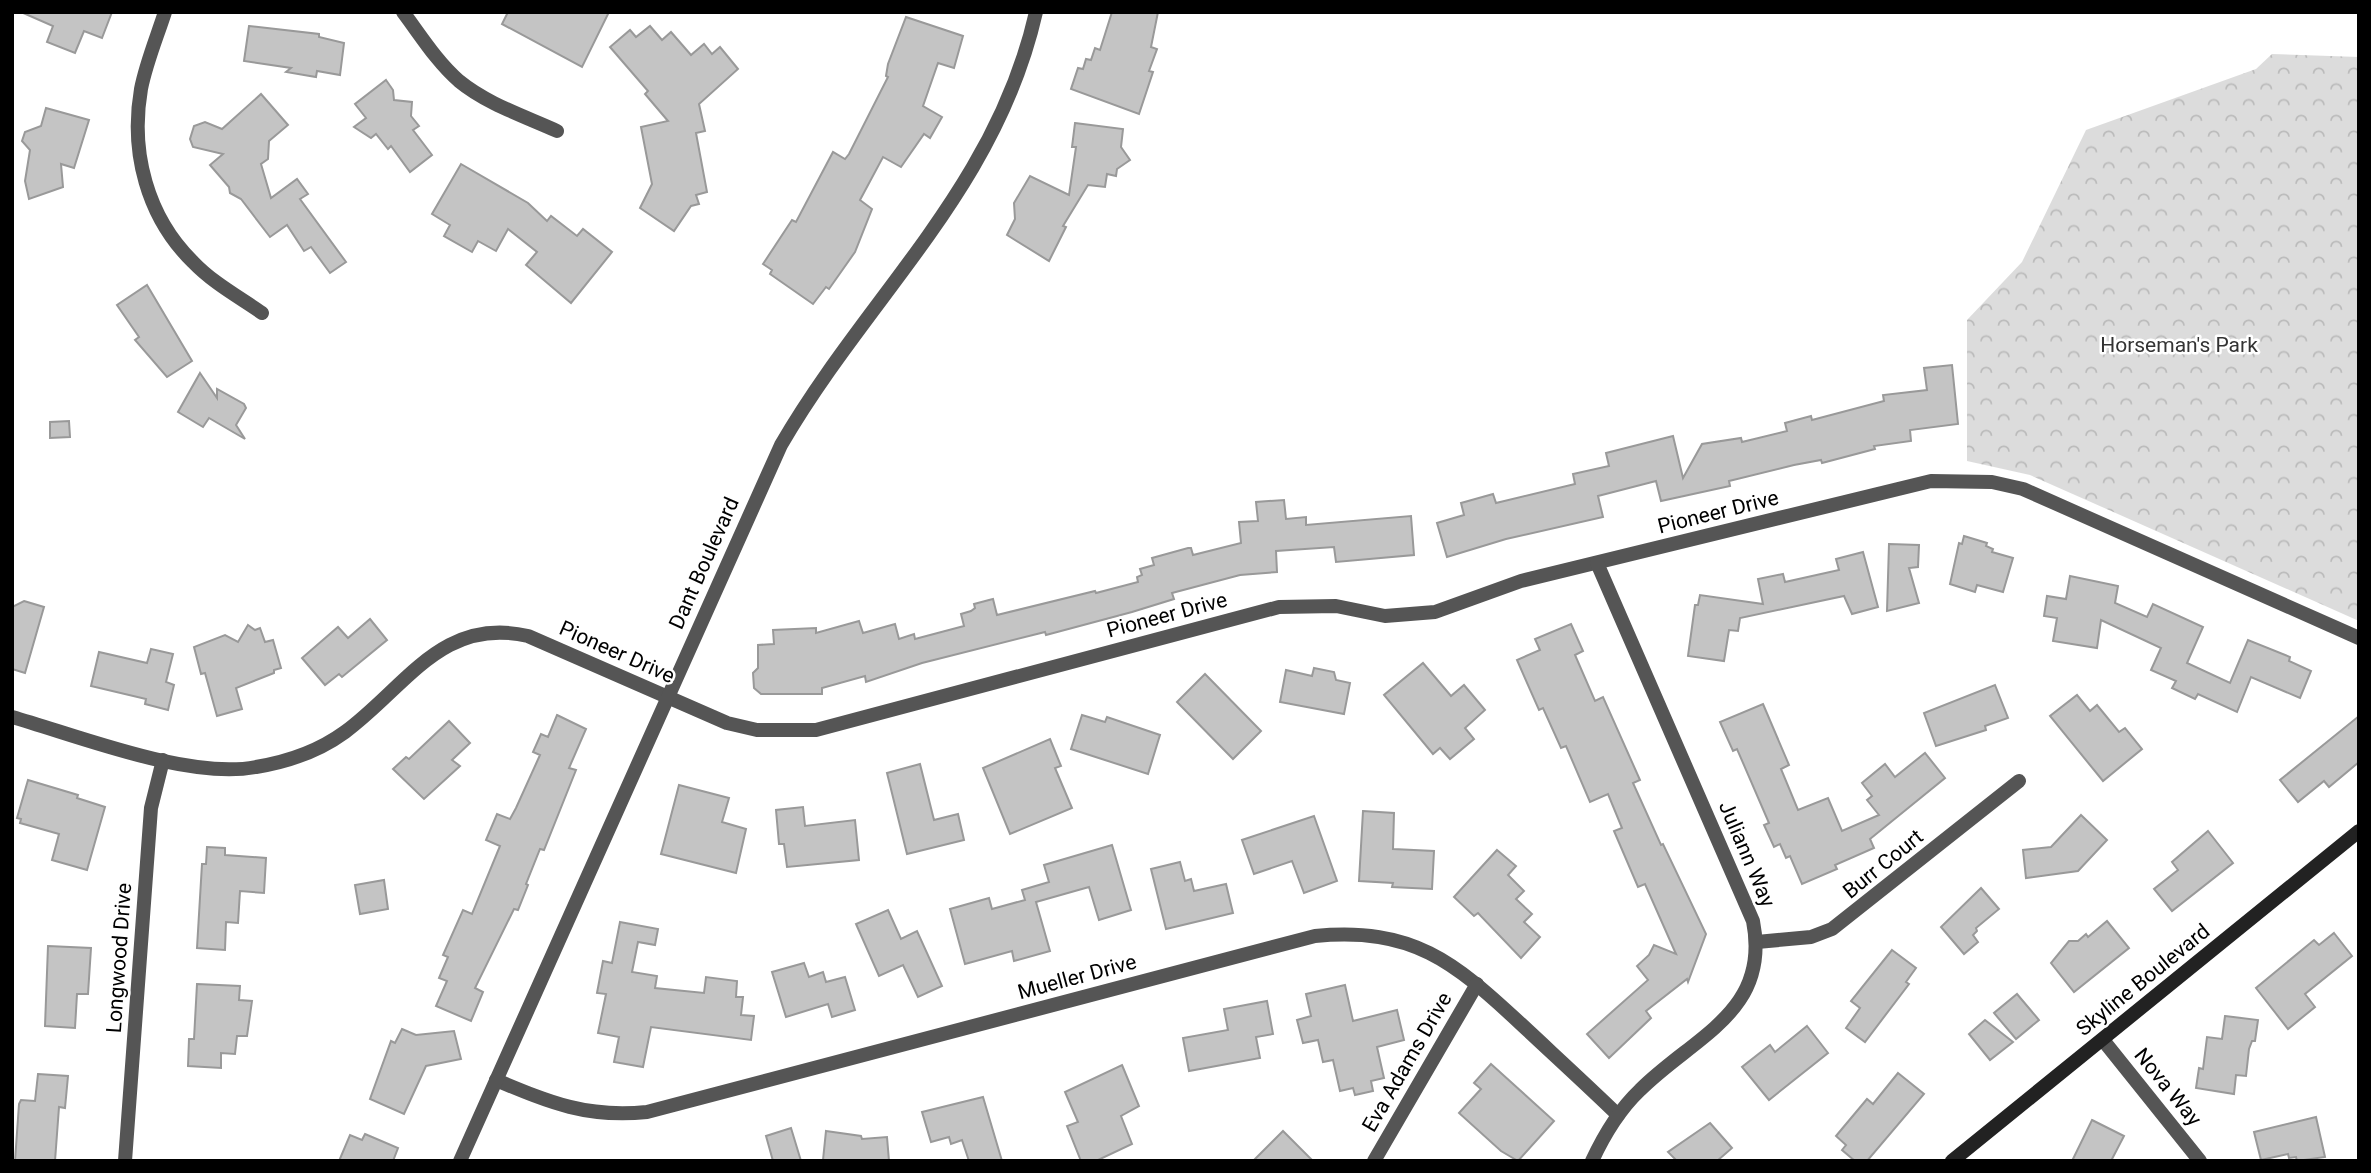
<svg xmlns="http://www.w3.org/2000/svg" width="2371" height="1173" font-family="Roboto,sans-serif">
	<defs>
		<pattern id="forest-crowns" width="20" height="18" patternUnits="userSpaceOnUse" patternTransform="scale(1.75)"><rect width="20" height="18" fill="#dcdcdc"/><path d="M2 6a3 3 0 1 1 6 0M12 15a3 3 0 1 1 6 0" fill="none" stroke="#bbb"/></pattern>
	</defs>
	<rect width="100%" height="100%" fill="#fff"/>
	<path fill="url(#forest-crowns)" d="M2272,54L2359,57V621L2030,475L1967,461V320L2022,262L2086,130L2256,69Z"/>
	<g fill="#c4c4c4" stroke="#999" stroke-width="2">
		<path d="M21,12H112L102,38L84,31L75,53L47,42L53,26Z"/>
		<path d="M508,12H609L582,67L502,24Z"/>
		<path d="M1112,12H1158L1151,47L1157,49L1149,71L1153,72L1139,114L1071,89L1078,68L1083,69L1086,59L1091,60L1095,48L1100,50Z"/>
		<path d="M906,17L963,36L954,68L938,63L923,106L942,117L930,138L924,134L901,167L883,157L860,200L872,209L855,252L829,289L826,287L813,304L770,274L772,270L763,264L792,220L796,222L833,152L845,159L849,154L888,77L886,76L888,64Z"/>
		<path d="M249,26L319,34V37L344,43L340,75L317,71L316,77L286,72L291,68L244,61Z"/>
		<path d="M650,26L662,40L671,32L691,55L704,44L712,54L720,47L738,69L699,104L705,131L696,133L707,192L696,195L699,204L691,206L674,231L640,208L652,184L641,127L668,121L645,94L648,91L610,47L630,30L636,37Z"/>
		<path d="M386,80L393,90L394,100L412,102L411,116L419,126L413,130L432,155L410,172L391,146L388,149L376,134L371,138L354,127L366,118L355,104Z"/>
		<path d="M261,94L288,125L269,141L268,159L261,164L271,198L297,179L308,194L300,199L346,262L330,273L311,247L304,251L287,225L270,237L241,199L230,193L229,187L210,165L223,154L193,147L190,139L194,126L205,122L222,129Z"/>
		<path d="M46,108L89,120L74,168L61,164L63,187L29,199L25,181L30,150L22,141L25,132L41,126Z"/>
		<path d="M1075,123L1123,129L1121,147L1130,160L1117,169L1116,176L1107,174L1105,187L1088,185L1063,226L1066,227L1049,261L1007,235L1015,219L1014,203L1030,176L1069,195L1076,147H1072Z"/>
		<path d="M461,164L528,203L547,221L551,216L577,236L583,229L612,252L571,303L526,265L537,252L508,229L496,251L478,241L472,252L444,236L450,225L432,214Z"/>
		<path d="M147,285L192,361L167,377L135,340L139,337L117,305Z"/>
		<path d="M1952,365L1958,424L1910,430L1911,441L1874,446L1875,449L1822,463L1821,460L1794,465L1729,481L1730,486L1661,501L1656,481L1598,496L1603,517L1506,539L1447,557L1437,523L1464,515L1461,503L1493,494L1496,503L1575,484L1573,474L1609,466L1606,453L1673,436L1683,478L1702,444L1741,438L1742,442L1787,431L1785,423L1811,416L1812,420L1884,401L1883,395L1927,390L1924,368Z"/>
		<path d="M200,373L217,398V389L244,404L246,408L236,425L245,439L209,418L203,427L178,412Z"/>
		<path d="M69,421L70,437L50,438V422Z"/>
		<path d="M1284,500L1286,519L1306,517V525L1411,516L1414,555L1336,562L1334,547L1276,551L1277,572L1240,575L1172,593L1174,599L1132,612L1046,635L1045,632L922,663L866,682L865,676L822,688V694H761L754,688L753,673L758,668V645L774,644L773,630L816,628V633L859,621L863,633L895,624L899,639L914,634L915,639L964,626L961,614L971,611L975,608L974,604L989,600L993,599L997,615L1095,591L1096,593L1138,582L1137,577L1142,575L1140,569L1154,565L1152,558L1188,548H1191L1193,555L1241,543L1239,522L1258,521L1256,502Z"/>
		<path d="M1964,536L1987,543L1986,546L1993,549L1992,552L2013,558L2003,592L1977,585L1975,592L1950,584L1959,543L1962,544Z"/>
		<path d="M1889,544L1919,545L1918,567L1909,568L1919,603L1887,611Z"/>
		<path d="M1863,552L1878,607L1852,614L1844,596L1740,618L1738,631L1729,630L1724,661L1688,656L1695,605H1698L1700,595L1763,604L1758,579L1783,574L1785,582L1839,570L1836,559Z"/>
		<path d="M2070,576L2118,586L2115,603L2147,617L2153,604L2203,627L2187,663L2230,683L2248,640L2290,657L2289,661L2311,671L2300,698L2251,677L2237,712L2198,694L2195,699L2172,688L2176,681L2151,670L2161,648L2101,620L2097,648L2053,641L2057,618L2044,616L2047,596L2066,599Z"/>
		<path d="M24,601L44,607L25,673L12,669V607Z"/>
		<path d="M370,619L387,640L342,677L339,674L325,685L302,658L338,627L348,638Z"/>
		<path d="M1571,624L1583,651L1575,655L1595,701L1603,697L1640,780L1633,783L1661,845L1663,844L1706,934L1688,982L1687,979L1646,1011L1651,1018L1609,1058L1587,1034L1648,980L1637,966L1649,955L1654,945L1676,954L1645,884L1638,887L1614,831L1622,828L1608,794L1590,802L1566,746L1561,748L1543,708L1539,710L1517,660L1540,650L1535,639Z"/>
		<path d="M248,625L255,630L260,628L265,642L273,640L281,668L274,670V673L236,688L242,709L217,716L205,673L201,674L194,647L225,635L238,642Z"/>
		<path d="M151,649L173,654L166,682L174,685L168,710L145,704L146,699L91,686L99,652L147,663Z"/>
		<path d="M1423,663L1451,696L1464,685L1485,710L1465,728L1474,739L1450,759L1440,748L1433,754L1384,695Z"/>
		<path d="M1314,668L1334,672L1336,680L1350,683L1344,714L1280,702L1286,670L1312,676Z"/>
		<path d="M1205,674L1261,731L1233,759L1177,702Z"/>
		<path d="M1995,685L2008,718L1985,726L1986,730L1936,746L1924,713Z"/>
		<path d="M2077,695L2090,711L2097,705L2119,732L2125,728L2142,749L2103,781L2050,716Z"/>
		<path d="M1763,704L1789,765L1781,769L1798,810L1828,798L1842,831L1879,815L1867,800L1872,796L1862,783L1885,764L1895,777L1925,753L1945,778L1870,839L1874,848L1835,865L1837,869L1802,884L1790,856L1786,858L1780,844L1774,847L1764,825L1769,823L1737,749L1733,751L1720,722Z"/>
		<path d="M557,715L586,729L569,768L576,770L544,850L540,849L526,884L528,885L518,910L514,909L475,988L483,992L471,1021L436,1006L447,981L439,978L448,957L443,955L463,910L472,914L500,846L486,840L497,814L510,819L516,808L540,755L533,752L541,734L548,737Z"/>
		<path d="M1082,715L1105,722L1107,717L1160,735L1148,774L1071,749Z"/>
		<path d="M2359,716V762L2329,787L2324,781L2298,802L2280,780Z"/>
		<path d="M449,721L470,743L452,760L460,766L424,799L393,769L406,757L409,759Z"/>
		<path d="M1050,739L1061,766L1055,768L1072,808L1010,834L983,768Z"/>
		<path d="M920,764L934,820L958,814L964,840L907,854L887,773Z"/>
		<path d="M28,780L78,795L77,798L105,807L87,870L52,860L59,834L20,823L21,819L17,818Z"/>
		<path d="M679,785L729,798L722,822L746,829L736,873L661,854Z"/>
		<path d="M803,807L805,826L855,820L859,860L787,867L784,844H779L776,810Z"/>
		<path d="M1363,811L1394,813L1393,849L1434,851L1432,889L1392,887L1393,883L1359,881Z"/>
		<path d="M2081,815L2107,840L2078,871L2026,878L2023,850L2051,847Z"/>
		<path d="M1314,816L1337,881L1304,893L1292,861L1254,874L1242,840Z"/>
		<path d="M2208,831L2233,863L2172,911L2154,889L2178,870L2172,862Z"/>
		<path d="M1112,845L1131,910L1099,920L1089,887L1036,902L1050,951L1014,961L1012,951L965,964L950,909L989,898L992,909L1025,900L1022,890L1049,882L1044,865Z"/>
		<path d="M207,847L225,848V855L266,858L264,893L240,891L238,923L226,922L225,950L197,948L202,864H206Z"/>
		<path d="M1497,850L1516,866L1508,875L1524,891L1516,899L1532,914L1524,922L1540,937L1521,958L1478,913L1474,916L1454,897Z"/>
		<path d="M1180,862L1185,881L1191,879L1194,891L1226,884L1233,913L1166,929L1151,869Z"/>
		<path d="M384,880L388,909L360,914L355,885Z"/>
		<path d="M1981,888L1999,909L1976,928L1977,931L1973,935L1978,942L1964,954L1941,927Z"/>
		<path d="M888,910L901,939L917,931L942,986L918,997L903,965L879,976L856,924Z"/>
		<path d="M2107,921L2129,948L2074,992L2051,963L2069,941H2078L2086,934L2088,937Z"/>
		<path d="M620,922L658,929L655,945L638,942L632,972L657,976L655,988L704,993L706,977L737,981L736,997H743L741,1015L754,1016L751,1040L651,1027L643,1067L614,1062L619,1037L598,1033L606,994L597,993L603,961L612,963Z"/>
		<path d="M2334,933L2352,956L2305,994L2315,1007L2288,1029L2256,988L2314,940L2319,945Z"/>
		<path d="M48,946L91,948L88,994H77L75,1028L45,1026Z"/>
		<path d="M1892,950L1916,968L1906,982L1909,984L1865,1042L1846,1028L1860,1008L1851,1001Z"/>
		<path d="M804,963L809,977L823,972L826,982L845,977L855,1010L832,1017L828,1004L786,1017L772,972Z"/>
		<path d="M197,984L240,986L239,1000L252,1001L247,1036H237L235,1054L221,1053V1068L188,1066L189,1039H194Z"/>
		<path d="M1345,985L1353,1021L1397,1010L1404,1040L1377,1047L1384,1078L1371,1081L1373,1091L1355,1095L1353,1088L1340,1091L1333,1060L1323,1062L1318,1040L1303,1043L1297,1020L1311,1016L1306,994Z"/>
		<path d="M2017,994L2039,1020L2016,1039L1994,1013Z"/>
		<path d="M1267,1001L1273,1034L1256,1037L1260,1058L1189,1071L1183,1038L1228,1030L1224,1009Z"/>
		<path d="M2225,1016L2258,1020L2255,1041H2252L2249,1049L2246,1076L2236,1075L2234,1094L2196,1088L2199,1068L2203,1069L2207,1037L2222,1039Z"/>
		<path d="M1985,1020L2013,1042L1990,1060L1969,1034Z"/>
		<path d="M1807,1026L1828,1053L1769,1100L1742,1067L1770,1045L1775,1052Z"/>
		<path d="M402,1029L416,1035L454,1031L461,1059L426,1066L404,1114L370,1099L391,1041L395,1043Z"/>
		<path d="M1491,1064L1554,1121L1518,1161L1501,1151L1459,1113L1481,1089L1474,1083Z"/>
		<path d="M1122,1065L1139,1106L1121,1116L1132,1144L1096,1161H1081L1067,1126L1078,1122L1065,1092Z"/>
		<path d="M1898,1073L1924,1094L1867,1161H1855L1842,1150L1846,1145L1836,1136L1867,1099L1873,1104Z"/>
		<path d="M38,1074L68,1076L65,1108L59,1107L55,1161H15L19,1104L21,1100L35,1101Z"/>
		<path d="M983,1097L1002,1161H969L962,1140L951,1144L949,1137L931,1142L922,1112Z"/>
		<path d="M2316,1117L2325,1157L2297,1161L2296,1157L2289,1158L2288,1154L2261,1160L2254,1132Z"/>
		<path d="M2092,1120L2124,1136L2111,1161H2072Z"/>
		<path d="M1710,1123L1732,1148L1717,1161H1677L1668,1152Z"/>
		<path d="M791,1128L801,1161H773L766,1136Z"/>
		<path d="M826,1131L861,1136L862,1139L887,1137L889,1161L823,1160Z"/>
		<path d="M1283,1131L1313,1161H1253Z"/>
		<path d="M365,1134L398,1148L393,1161H339L350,1135L362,1140Z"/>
	</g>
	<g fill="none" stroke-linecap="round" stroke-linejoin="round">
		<g stroke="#555" stroke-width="14">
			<path d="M165,12C157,37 146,63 141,89C130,152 147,217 193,262C213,283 239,297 262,313"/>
			<path d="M403,12C421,36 437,62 459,81C487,104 524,116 557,131"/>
			<path d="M12,717C79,736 189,780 256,767C287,762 319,751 345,732C406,687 442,616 528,636L727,723L757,730H816L1279,607L1336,606L1385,616L1435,612L1521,581L1931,481L1992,482L2023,489L2359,638"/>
			<path d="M1757,942L1811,937L1832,929L2019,781"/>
			<path d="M2103,1040L2200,1161"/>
			<path d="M496,1080C551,1103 587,1118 647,1112L1315,936C1413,927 1453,961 1521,1024C1553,1054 1586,1084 1618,1115"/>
			<path d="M125,1161L151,808L163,760"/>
			<path d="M460,1161L781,445C868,295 996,189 1036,12"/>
			<path d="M1374,1161L1477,984"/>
			<path d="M1592,1161C1604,1135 1619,1110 1640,1090C1694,1036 1771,1012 1753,921L1597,563"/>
		</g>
		<path stroke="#222" stroke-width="14" d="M1952,1161L2359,831"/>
	</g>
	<g text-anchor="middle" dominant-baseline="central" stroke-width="5" stroke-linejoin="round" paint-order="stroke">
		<g font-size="21" fill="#333" stroke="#fff">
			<text x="2179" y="345">Horseman's Park</text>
		</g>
		<g font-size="21" fill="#000" stroke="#fff">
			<text transform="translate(1718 512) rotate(-14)">Pioneer Drive</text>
			<text transform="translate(704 563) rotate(-66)">Dant Boulevard</text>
			<text transform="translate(1167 615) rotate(-15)">Pioneer Drive</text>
			<text transform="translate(617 652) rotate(24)">Pioneer Drive</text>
			<text transform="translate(1747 854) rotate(67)">Juliann Way</text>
			<text transform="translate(1883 864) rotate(-39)">Burr Court</text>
			<text transform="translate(119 958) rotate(-86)">Longwood Drive</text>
			<text transform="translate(1077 977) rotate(-15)">Mueller Drive</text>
			<text transform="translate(2143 980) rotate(-39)">Skyline Boulevard</text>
			<text transform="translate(1407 1062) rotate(-60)">Eva Adams Drive</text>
			<text transform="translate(2168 1087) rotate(51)">Nova Way</text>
		</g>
	</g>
	<rect width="2371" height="1173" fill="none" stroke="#000000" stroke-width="28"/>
</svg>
